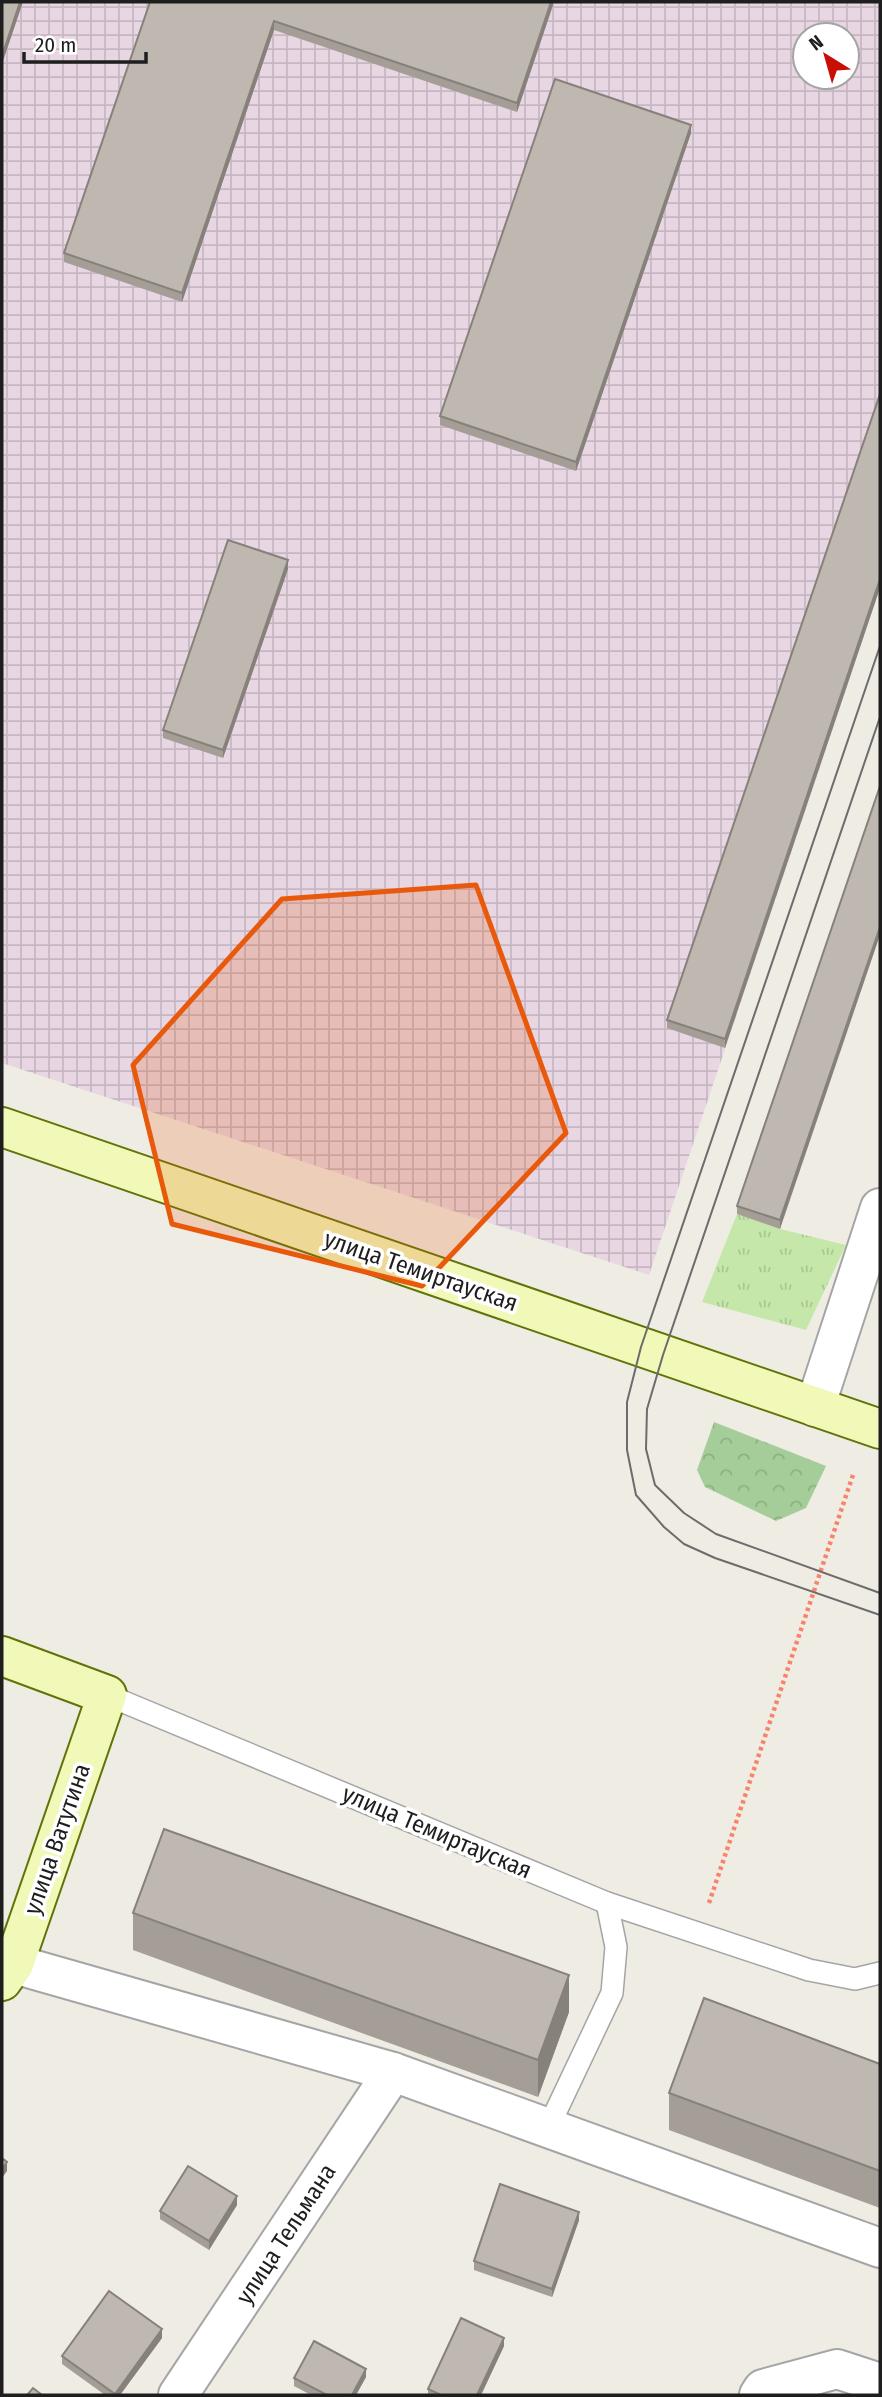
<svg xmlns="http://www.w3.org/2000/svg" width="882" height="2397" font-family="'Fira Sans Condensed',sans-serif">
	<defs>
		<pattern id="industrial-grid" width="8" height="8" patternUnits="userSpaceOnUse" patternTransform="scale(1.75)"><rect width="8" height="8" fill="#e8d6e3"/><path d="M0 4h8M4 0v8" fill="none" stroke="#c7b7c2"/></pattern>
		<pattern id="grass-tufts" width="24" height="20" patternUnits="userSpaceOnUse" patternTransform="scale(1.75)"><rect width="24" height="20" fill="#c5e8aa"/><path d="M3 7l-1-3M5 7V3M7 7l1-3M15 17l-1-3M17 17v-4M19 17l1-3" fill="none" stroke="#a9c792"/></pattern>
		<pattern id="forest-crowns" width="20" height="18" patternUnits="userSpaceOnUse" patternTransform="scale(1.75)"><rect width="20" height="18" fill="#a5cd99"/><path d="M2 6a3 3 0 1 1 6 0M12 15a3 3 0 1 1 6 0" fill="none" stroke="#8eb083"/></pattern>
	</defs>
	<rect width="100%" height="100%" fill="#efece4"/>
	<path fill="url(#industrial-grid)" fill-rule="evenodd" d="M2,2H880V588L649,1275L2,1063ZM805,35H847V77H805Z"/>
	<path fill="url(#grass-tufts)" d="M737,1214L780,1229L846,1245L806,1330L702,1302Z"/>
	<path fill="url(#forest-crowns)" d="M714,1422L826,1466L806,1508L776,1521L705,1487L697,1470Z"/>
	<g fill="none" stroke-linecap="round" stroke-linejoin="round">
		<defs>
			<g id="lane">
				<path d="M107,1695L607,1903L809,1970L855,1979L880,1973"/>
				<path d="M548,2128L612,1993L616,1947L607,1903"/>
			</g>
			<g id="street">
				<path d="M815,1407L880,1208"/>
				<path d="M14,1964L393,2072L880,2248"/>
				<path d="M178,2395L393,2072"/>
				<path d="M759,2395L763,2389L837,2369L880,2383"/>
			</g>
			<g id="secondary">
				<path d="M2,1127L880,1429"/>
				<path d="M2,1656L107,1695L14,1964L2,1981"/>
			</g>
		</defs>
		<use href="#lane" stroke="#a5a5a5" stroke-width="24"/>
		<use href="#street" stroke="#a5a5a5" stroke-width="42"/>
		<use href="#secondary" stroke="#607306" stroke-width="42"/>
		<path stroke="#f8836b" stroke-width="4.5" stroke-dasharray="3.5 3.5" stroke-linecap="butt" d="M709,1903L854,1472"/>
		<use href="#lane" stroke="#fff" stroke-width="21"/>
		<use href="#street" stroke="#fff" stroke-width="38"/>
		<use href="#secondary" stroke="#f1f8b8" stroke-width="38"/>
		<g stroke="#6c6c6c" stroke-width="2">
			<path d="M880,646L641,1347L627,1402V1450L636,1495L664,1527L684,1544L715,1558L880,1615"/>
			<path d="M880,717L663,1355L647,1409L646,1449L655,1485L684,1513L716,1534L880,1593"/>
		</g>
	</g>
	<g fill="#a49e97">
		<path d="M150,2H553V5L517,112L274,30L182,302L64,262V253Z"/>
		<path d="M691,133L576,471L440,425V416Z"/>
		<path d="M880,394L725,1048L667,1028V1020Z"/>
		<path d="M288,569L223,758L163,738V730Z"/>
		<path d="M880,786L780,1229L737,1214V1206Z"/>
		<path d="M133,1913L569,2012L538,2097L133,1950Z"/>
		<path d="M880,2064V2208L669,2130V2093Z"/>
		<path d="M237,2205L209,2250L160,2219V2211Z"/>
		<path d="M579,2220L552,2297L474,2270V2261Z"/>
		<path d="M162,2338L120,2395H105L62,2364V2356Z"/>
		<path d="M504,2346L481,2395H428V2389Z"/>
		<path d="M366,2377L356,2395H311L294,2386V2378Z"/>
	</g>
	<g fill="#86817b">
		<path d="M20,2H23L2,64V56Z"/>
		<path d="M551,2H553V5L517,112V103Z"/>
		<path d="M274,21V30L182,302V293Z"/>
		<path d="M691,125V133L576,471V462Z"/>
		<path d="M288,560V569L223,758V750Z"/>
		<path d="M880,579V588L725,1048V1039Z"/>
		<path d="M880,927V935L780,1229V1220Z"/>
		<path d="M569,1975V2012L538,2097V2060Z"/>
		<path d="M7,2162V2171L2,2178V2169Z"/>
		<path d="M237,2196V2205L209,2250V2241Z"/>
		<path d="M579,2212V2220L552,2297V2289Z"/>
		<path d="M162,2329V2338L120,2395H115Z"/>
		<path d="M504,2338V2346L481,2395H477Z"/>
		<path d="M366,2369V2377L356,2395H352Z"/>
	</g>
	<g fill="#bfb8b0" stroke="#86817b" stroke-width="2">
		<path d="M2,2H20L2,56Z"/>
		<path d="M150,2H551L517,103L274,21L182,293L64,253Z"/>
		<path d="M555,79L691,125L576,462L440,416Z"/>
		<path d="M880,394V579L725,1039L667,1020Z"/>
		<path d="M228,540L288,560L223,750L163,730Z"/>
		<path d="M880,786V927L780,1220L737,1206Z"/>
		<path d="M164,1829L569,1975L538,2060L133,1913Z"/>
		<path d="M704,1998L880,2064V2171L669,2093Z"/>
		<path d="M2,2158L7,2162L2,2169Z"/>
		<path d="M188,2166L237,2196L209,2241L160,2211Z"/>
		<path d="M500,2184L579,2212L552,2289L474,2261Z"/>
		<path d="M109,2291L162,2329L115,2394L62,2356Z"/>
		<path d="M461,2318L504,2338L477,2395H441L428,2389Z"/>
		<path d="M314,2341L366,2369L352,2395H327L294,2378Z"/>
		<path d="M33,2388L42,2395H27Z"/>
	</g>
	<path fill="#e8590c" fill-opacity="0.2" stroke="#e8590c" stroke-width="5" stroke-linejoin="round" d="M476,885L566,1133L422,1286L172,1224L133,1065L282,899Z"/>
	<g text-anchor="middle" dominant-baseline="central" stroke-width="7" stroke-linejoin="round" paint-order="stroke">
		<g font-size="24" fill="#1e1e1e" stroke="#fff">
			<text transform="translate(421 1271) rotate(19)">улица Темиртауская</text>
			<text transform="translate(437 1832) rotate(23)">улица Темиртауская</text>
			<text transform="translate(57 1839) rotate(-71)">улица Ватутина</text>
			<text transform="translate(286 2234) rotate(-57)">улица Тельмана</text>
		</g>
	</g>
	<rect width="882" height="2397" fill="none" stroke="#1e1e1e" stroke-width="7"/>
	<g transform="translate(826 56) rotate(323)"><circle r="33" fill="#ffffff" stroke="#a5a5a5" stroke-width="2"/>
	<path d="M0-5L12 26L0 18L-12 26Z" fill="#c90f03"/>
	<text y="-10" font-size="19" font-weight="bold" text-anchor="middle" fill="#1e1e1e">N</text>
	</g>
	<path d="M24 52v10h122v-10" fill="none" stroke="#1e1e1e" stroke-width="3.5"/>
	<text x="35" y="52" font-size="21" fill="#1e1e1e" stroke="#ffffff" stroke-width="5" paint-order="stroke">20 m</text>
</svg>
